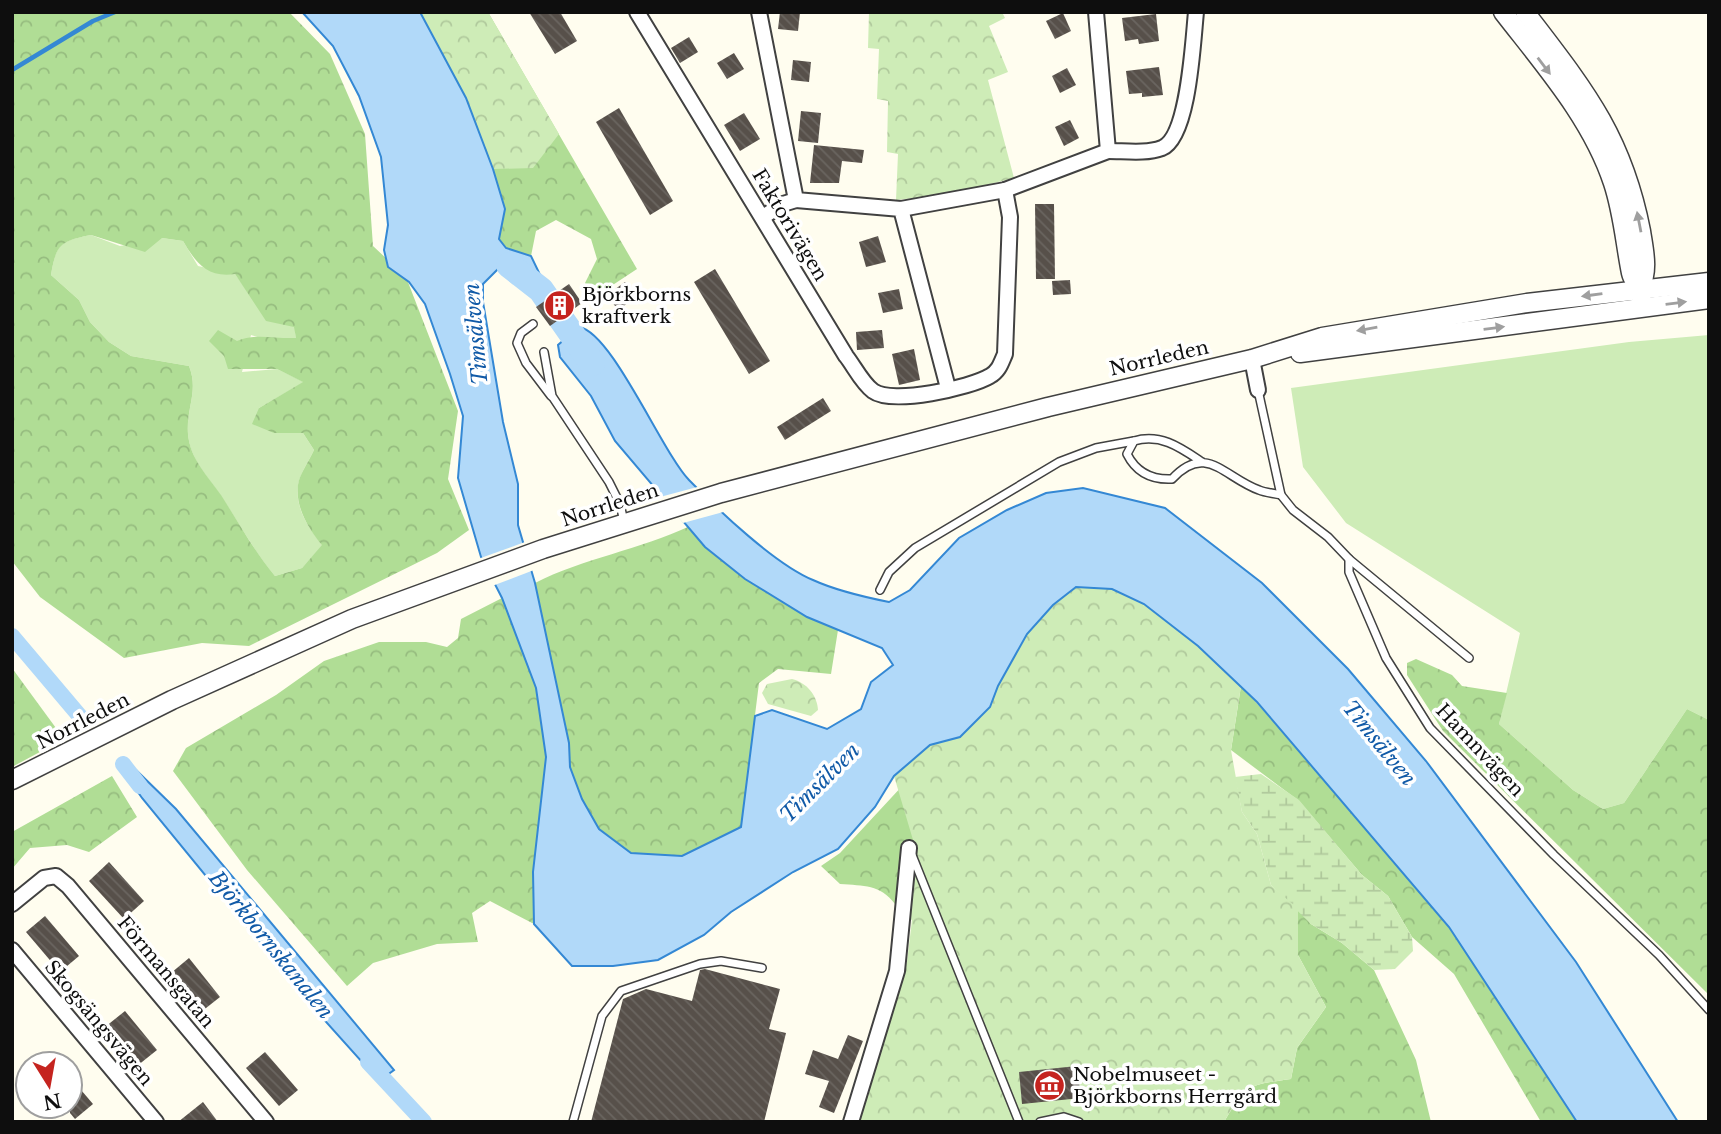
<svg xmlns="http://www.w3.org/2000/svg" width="1721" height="1134" font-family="'Libre Baskerville',serif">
	<defs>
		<pattern id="forest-crowns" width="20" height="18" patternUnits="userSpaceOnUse" patternTransform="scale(1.75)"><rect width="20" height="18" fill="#b0dd95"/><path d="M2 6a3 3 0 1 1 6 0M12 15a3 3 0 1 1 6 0" fill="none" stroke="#96bc7f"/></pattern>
		<pattern id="wetland-marsh" width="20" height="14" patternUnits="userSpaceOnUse" patternTransform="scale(1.75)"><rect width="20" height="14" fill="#ceecb7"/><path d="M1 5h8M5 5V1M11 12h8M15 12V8" fill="none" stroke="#b0c99c"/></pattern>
		<pattern id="park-crowns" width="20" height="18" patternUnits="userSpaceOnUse" patternTransform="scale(1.75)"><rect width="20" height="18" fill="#ceecb7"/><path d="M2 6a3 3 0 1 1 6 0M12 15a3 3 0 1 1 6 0" fill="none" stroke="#b0c99c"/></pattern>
		<pattern id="building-back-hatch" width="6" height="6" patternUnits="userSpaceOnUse" patternTransform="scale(1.75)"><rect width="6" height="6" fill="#57504a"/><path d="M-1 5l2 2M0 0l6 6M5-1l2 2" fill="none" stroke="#6a6560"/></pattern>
	</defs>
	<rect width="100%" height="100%" fill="#fffdef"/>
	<g fill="#ceecb7">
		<path d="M91,235L120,246L162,238L183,241L198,266L235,274L248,292L295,327L296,338L268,340L251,335L242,372L277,369L304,382L259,408L274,433H303L314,450C309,461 299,475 298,486C295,508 309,530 323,545L302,568L275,576C254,551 239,523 221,496C208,476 190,460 188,434C186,408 199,391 189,366L131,356L109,342L90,322L79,300L51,275C56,244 60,241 91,235Z"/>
		<path d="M1709,335V720L1687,709L1624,803L1603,809L1573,790L1499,724L1520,633L1346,523L1303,467L1291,388L1629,342Z"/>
	</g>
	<g fill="url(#forest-crowns)" fill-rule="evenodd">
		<path d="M12,12H289L330,54L365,134L373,246L406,277L458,411L448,479L469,530L437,553L249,646L202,643L124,658L40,597L12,561ZM91,235L145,252L162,238L183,241C196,263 207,278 235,274L266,321L294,327L296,338C275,339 255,333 237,341L218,330L209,341L224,356L228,369H277L303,382L259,408L252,424L274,433H303L314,450C309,461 299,475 298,485C295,507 309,530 322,545L302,568L275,576C254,551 239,523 221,495C208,476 190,459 188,434C186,408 199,391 189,366L131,356L109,342L90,322L79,300L51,275C56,244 61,241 91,235Z"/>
		<path d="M420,12H488L637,269L593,298L585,283L597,259L591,239L556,220L536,231L531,256L506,248L499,239L505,208L493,169L466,98Z"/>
		<path d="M690,526C728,572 783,607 838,630L831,674L778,669L759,683L741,827L682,856L631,853L599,829L582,799L570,767L569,743L535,583C584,558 639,550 690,526Z"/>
		<path d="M502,598L536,688L546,757L533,872L534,924L490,901L472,913L478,942L437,944L373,963L347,986L247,870L173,771L186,748L276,695L324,661L379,642H426L447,647L458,638L461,619Z"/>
		<path d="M1416,659L1452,675L1462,686L1507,693L1499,724L1573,790L1603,809L1624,803L1687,709L1709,720V995L1443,731L1407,675V663Z"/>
		<path d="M12,668L64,739L12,767Z"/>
		<path d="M1241,686L1312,764L1449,927L1577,1122H1541L1454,974L1412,937L1388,896L1362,875L1299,801L1231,750Z"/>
		<path d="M112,776L137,817L89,852L67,845L30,848L12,869V832Z"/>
		<path d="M904,784L923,802L919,900L895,904C880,884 864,886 840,884L821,866L840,853Z"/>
		<path d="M1298,909L1311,924L1342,943L1374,970L1416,1060L1431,1122H1224C1246,1084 1249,1085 1291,1079L1297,1048L1326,1007L1298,955Z"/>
	</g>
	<path fill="url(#wetland-marsh)" d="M1261,774L1299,800L1362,875L1388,896L1412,937L1413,951L1395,969L1374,970L1342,943L1311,924L1271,885L1257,834L1242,812L1235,777Z"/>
	<g fill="url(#park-crowns)">
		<path d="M420,12H488L559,134L533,168L493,169L466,98Z"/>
		<path d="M869,12H1002L1005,18L989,26L1008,72L988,80L1014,178L950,194L896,200L898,154L887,152L888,101L877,99L879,49L868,48Z"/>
		<path d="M1076,587C1088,588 1103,586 1114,590C1163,607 1204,652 1241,686L1231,750L1242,812L1257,834L1271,885L1298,909V955L1326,1007L1297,1048L1291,1079C1249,1085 1246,1084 1224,1122H859L907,962L912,920L906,918L916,850L894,776L930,745L960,737L990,707L998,686L1027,634L1053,605Z"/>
		<path d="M792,679C807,683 817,695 818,710L811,716L768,704L762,693L767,684Z"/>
	</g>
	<g fill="#b1d9f9" stroke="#3488d4" stroke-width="2">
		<path d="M302,12H420L466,98L493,169L505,209L499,239L506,248L531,256L544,283L534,290L519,279L513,283L498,269L483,284V302L503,422L518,484V525L535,583L569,743L570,767L582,799L599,829L631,853L682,856L741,827L755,716L772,710L827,729L861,709L871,682L893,665L882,648L807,617L745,579L705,547L615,441L591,396L560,357L558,345L579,327C612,332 662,452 689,480C719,511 775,564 813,580C837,591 864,597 889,602L910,590L959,538L1007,510L1046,493L1083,488L1165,508L1262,583L1348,669L1426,761L1576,962L1678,1122H1577L1449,927L1257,702L1198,646L1144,604L1112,589L1076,587L1053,605L1027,634L998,686L990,707L960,737L930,745L894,776L875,807L838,849L793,872L731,912L704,935L658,960L613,966H572L534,924L533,872L546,757L536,688L502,598L481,557L458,478L463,416L450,374L425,304L409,282L388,267L384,250L388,225L381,157L359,96L333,46Z"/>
		<path d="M127,769L136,770L176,809L394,1070L379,1081L319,1014L142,798L124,772Z"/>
	</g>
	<g fill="#fffdef">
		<path d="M701,486L727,511L683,523L660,497Z"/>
		<path d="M525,542L534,570L492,586L478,559Z"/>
	</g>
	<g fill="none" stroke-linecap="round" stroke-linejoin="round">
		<path stroke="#3488d4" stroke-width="4.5" d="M12,70L93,21L115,12"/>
		<g stroke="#b1d9f9" stroke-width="16">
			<path d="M12,636L83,720"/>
			<path d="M123,764L140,786"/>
			<path d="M368,1062L424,1122"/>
		</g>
		<path stroke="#b1d9f9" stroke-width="26" d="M509,265L541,290L592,363"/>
	</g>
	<g fill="url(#building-back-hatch)">
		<path d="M529,12H560L577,41L555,54Z"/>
		<path d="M780,12H800L798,31L778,29Z"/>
		<path d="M1063,13L1071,31L1055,39L1046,21Z"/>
		<path d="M1156,14L1159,41L1139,44L1138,39L1125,41L1122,18Z"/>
		<path d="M689,37L698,52L680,63L671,48Z"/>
		<path d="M734,53L744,69L727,79L717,63Z"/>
		<path d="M793,60L811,62L809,82L791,80Z"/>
		<path d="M1159,67L1163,95L1142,97V93L1129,94L1126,71Z"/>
		<path d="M1067,68L1076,85L1060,93L1052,76Z"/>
		<path d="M619,108L673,201L650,215L596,122Z"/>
		<path d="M801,111L821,113L818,143L798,141Z"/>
		<path d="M744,113L760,139L740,151L724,125Z"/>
		<path d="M1070,120L1079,138L1064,146L1055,127Z"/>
		<path d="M814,145L864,150L862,163L842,161L839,183H810Z"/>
		<path d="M1035,204H1054L1055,279H1036Z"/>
		<path d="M878,236L886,262L866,267L859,242Z"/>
		<path d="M715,269L770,361L749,374L694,282Z"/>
		<path d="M1070,280L1071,294L1053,295L1052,281Z"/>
		<path d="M625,282L636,297L618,310L607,295Z"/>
		<path d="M569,284L582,303L550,326L536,307Z"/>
		<path d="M899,289L903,309L883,313L878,293Z"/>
		<path d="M882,330L884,348L857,350L856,332Z"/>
		<path d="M914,349L920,380L899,385L892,354Z"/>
		<path d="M823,398L831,411L785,440L777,427Z"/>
		<path d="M109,862L144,901L124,919L89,881Z"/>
		<path d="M45,916L79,956L60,972L26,932Z"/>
		<path d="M189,958L220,997L201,1012L171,973Z"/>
		<path d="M705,969L780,989L769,1029L786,1033L764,1122H591L623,999L646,989L692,1001L700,970Z"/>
		<path d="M125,1011L157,1050L137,1066L105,1027Z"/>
		<path d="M848,1035L863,1041L834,1113L819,1107L829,1081L805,1074L813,1050L838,1059Z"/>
		<path d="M265,1052L298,1090L279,1106L246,1068Z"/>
		<path d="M1077,1066L1081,1098L1022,1104L1019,1072Z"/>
		<path d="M70,1077L93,1104L75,1119L70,1113Z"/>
		<path d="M203,1102L218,1122H178Z"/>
	</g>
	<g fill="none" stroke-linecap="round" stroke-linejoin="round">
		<defs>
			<g id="service">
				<path d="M533,324L521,333L517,343L526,363L551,396"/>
				<path d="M544,352L552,396L609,482L620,504L624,522"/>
				<path d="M1258,390L1281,495L1293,510L1328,537L1349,559V572L1386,658L1430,728L1554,855L1659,955L1709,1010"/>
				<path d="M1202,462C1181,448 1161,433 1134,441L1127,454C1136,472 1152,480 1172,479C1206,442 1225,478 1259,490C1266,493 1274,493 1281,495"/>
				<path d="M1349,559L1469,658"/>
				<path d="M880,590L889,572L915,548L1059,462L1096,448L1134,441"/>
				<path d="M912,855L1019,1122"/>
				<path d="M573,1122L602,1016L621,991L700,964L721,961L762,968"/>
				<path d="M1040,1122L1064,1117L1079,1122"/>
			</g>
			<g id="minor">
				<path d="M637,12L846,356C854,366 862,383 873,391C892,405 970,388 990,376C999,371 1001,363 1005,354L1010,217L1005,190"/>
				<path d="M759,12L796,200L901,209L948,388"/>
				<path d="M1108,151C1125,151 1146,154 1162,148C1189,137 1193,40 1196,12"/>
				<path d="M901,209L1005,190L1108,151L1096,12"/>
				<path d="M763,217L783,204L796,200"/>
				<path d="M1252,359L1258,390"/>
				<path d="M12,904L44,878L56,876L68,886L266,1122"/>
				<path d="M12,950L156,1122"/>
				<path d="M851,1122L897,971L909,848"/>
			</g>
			<g id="tertiary">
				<path d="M1503,12C1544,65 1592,119 1613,183C1623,213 1625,243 1631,273C1633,282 1640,287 1641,297"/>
				<path d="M1525,12C1583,88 1622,134 1641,231C1644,251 1649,270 1640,288"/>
				<path d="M1300,353L1709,299"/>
				<path d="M12,780L172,700L352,619L543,549L721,493L1048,407L1252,359L1322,337L1527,303L1709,282"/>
			</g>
		</defs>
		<use href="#service" stroke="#414141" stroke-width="10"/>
		<use href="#minor" stroke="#414141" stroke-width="18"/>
		<use href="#tertiary" stroke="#414141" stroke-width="21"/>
		<use href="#service" stroke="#fff" stroke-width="7"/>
		<use href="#minor" stroke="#fff" stroke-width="14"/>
		<use href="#tertiary" stroke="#fff" stroke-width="18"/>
	</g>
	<defs><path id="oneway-solid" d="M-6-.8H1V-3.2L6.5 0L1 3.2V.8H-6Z" transform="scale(1.75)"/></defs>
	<g fill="#9f9f9f">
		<use href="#oneway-solid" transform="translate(1544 66) rotate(53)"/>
		<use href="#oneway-solid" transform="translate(1639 222) rotate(-101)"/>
		<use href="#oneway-solid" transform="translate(1592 295) rotate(172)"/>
		<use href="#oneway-solid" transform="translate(1676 303) rotate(-7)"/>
		<use href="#oneway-solid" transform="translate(1494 328) rotate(-7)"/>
		<use href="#oneway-solid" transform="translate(1367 329) rotate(170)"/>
	</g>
	<defs>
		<symbol id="building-disc" viewBox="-11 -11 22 22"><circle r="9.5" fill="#c5241f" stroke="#fff"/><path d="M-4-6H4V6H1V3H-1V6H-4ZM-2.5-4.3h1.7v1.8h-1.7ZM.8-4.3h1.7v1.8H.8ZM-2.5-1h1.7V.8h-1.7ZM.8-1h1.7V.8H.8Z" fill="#fff"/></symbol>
		<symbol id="museum-disc" viewBox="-11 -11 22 22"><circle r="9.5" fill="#c5241f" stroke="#fff"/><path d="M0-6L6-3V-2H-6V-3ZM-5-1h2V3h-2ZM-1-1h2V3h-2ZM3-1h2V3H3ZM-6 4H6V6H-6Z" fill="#fff"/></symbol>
	</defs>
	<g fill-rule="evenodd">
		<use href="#building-disc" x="542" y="288" width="35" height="35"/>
		<use href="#museum-disc" x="1032" y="1068" width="35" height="35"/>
	</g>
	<g text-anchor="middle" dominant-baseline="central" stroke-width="7" stroke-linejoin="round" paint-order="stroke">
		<g font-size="19" fill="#0e0e0e" stroke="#fff">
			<text transform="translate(790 225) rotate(59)">Faktorivägen</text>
			<text transform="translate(1159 358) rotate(-13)">Norrleden</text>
			<text transform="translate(610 505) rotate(-18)">Norrleden</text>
			<text transform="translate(83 721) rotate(-27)">Norrleden</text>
			<text transform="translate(1480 750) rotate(47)">Hamnvägen</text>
			<text transform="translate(166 972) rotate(50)">Förmansgatan</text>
			<text transform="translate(99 1023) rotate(50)">Skogsängsvägen</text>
		</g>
		<g font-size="19" fill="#0e0e0e" stroke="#fff" text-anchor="start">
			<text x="582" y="294">Björkborns<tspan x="582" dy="22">kraftverk</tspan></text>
			<text x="1073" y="1074">Nobelmuseet -<tspan x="1073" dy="22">Björkborns Herrgård</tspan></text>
		</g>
		<g font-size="21" font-style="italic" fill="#115aa7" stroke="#fff">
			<text transform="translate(476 334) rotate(-95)">Timsälven</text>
			<text transform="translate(1379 743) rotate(51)">Timsälven</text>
			<text transform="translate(820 783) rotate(-45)">Timsälven</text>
			<text transform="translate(271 945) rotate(51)">Björkbornskanalen</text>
		</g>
	</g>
	<rect width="1721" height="1134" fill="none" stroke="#0e0e0e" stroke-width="28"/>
	<g transform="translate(49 1085) rotate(169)"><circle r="33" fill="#ffffff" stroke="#9f9f9f" stroke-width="2"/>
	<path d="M0-5L12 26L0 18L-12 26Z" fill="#c5241f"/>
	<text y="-10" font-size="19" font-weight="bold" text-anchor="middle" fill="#0e0e0e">N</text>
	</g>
</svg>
